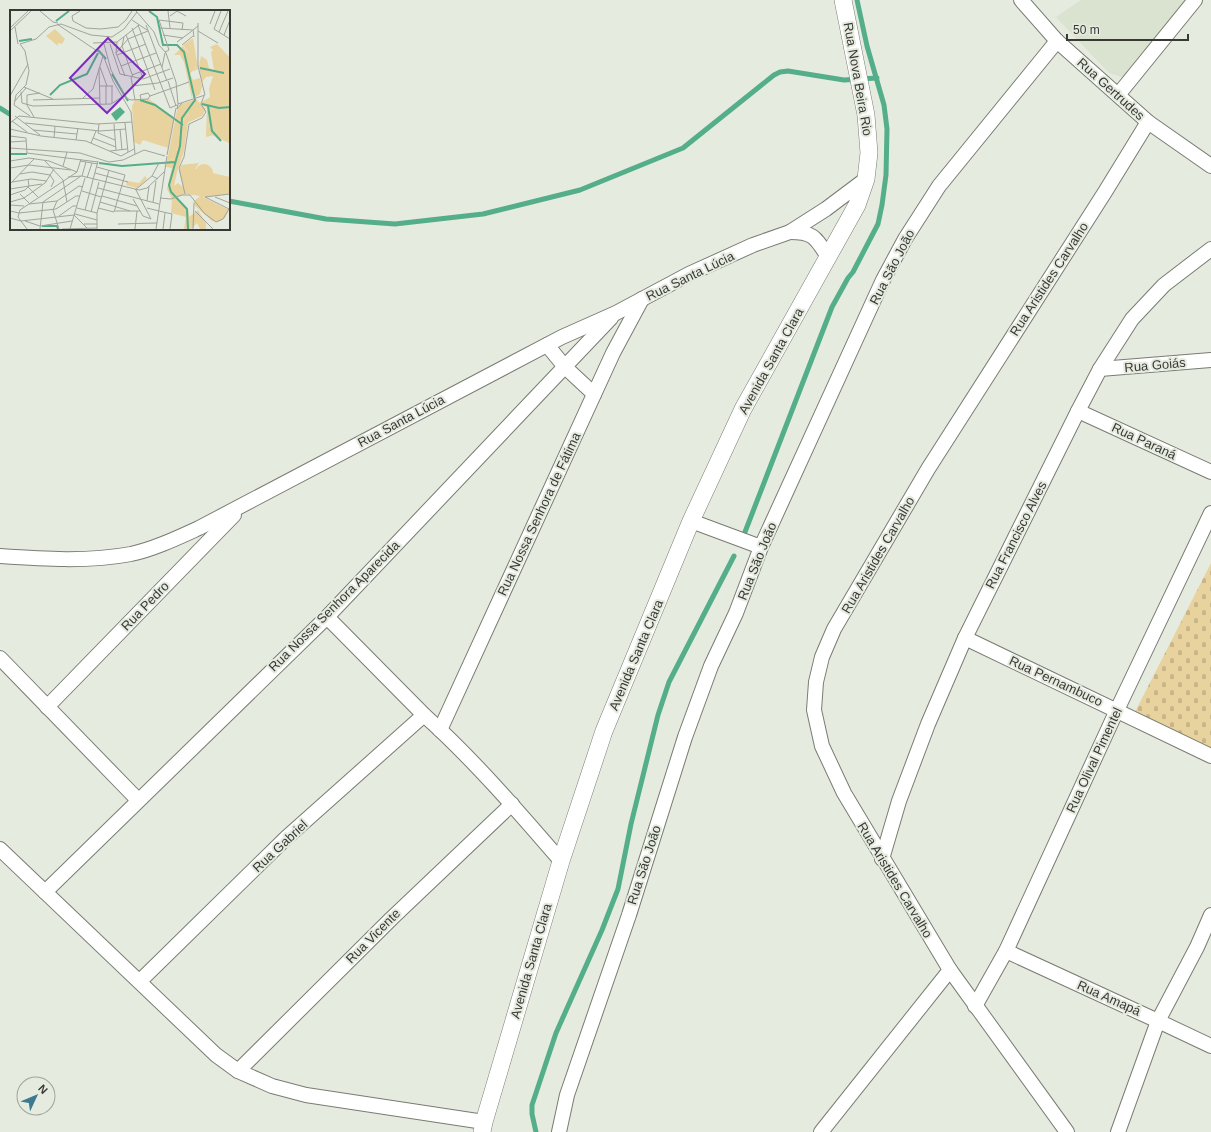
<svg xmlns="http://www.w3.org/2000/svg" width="1211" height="1132" font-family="Arial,sans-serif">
	<defs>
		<pattern id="cemetery-stones" width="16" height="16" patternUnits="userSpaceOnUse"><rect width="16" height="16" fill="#e8d29d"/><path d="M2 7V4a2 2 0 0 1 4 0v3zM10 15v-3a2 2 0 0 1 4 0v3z" fill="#c8b588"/></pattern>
	</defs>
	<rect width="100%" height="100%" fill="#e6ebe0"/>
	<path fill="#dae2d0" d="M1081,0H1185L1131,70L1122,77L1109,73L1056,17Z"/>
	<path fill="url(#cemetery-stones)" d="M1211,563V751L1135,712Z"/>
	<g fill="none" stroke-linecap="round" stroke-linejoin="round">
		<g stroke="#54ae8a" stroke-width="5">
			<path d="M0,108L11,115"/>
			<path d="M229,201L326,219L395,224L483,214L580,190L683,148L774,75L780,72L788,71L844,80L877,78"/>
			<path d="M745,532L832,307L848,278L853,272L878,224L882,205L886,175L887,129L884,105L867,46L857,0"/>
			<path d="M536,1132L532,1114V1105L556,1033L602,930L618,889L631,824L658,715L669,682L734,556"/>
		</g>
		<defs>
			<g id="minor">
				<path d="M1021,0L1057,41L1148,122L1211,166"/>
				<path d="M1118,95L1195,0"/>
				<path d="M790,232C814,232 816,238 828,257"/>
				<path d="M547,345L565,367L594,394"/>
				<path d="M1100,369L1211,360"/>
				<path d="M1078,411L1211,472"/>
				<path d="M691,521L761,547"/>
				<path d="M0,556C43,559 88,562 131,554C154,549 177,538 199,528L562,337L616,313L689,274L753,245L790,232L826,209L866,179"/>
				<path d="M327,617L424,715C473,759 517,810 561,861"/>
				<path d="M965,638L1211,756"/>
				<path d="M0,658L138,800"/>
				<path d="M47,707L234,515"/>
				<path d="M440,730L613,353L642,299"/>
				<path d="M0,849L216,1055L238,1071L272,1086L306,1095L484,1122"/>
				<path d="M882,859L899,801L928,724L965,638L1078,411L1100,369L1132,319L1164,285L1211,249"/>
				<path d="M45,892L327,617L611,318"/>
				<path d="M1006,951L1158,1021L1211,1046"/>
				<path d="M140,981L286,838L424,715"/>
				<path d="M975,1006L1006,951L1117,710L1211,513"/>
				<path d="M238,1071L392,918L512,804"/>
				<path d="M559,1132L567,1095L629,915L685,737L711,666L736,613L761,547L883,280L905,239L939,186L1057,41"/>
				<path d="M821,1132L950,970"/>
				<path d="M1067,1132L950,970L844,793L822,746L814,710L816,682L822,657L834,629L928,469L1105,192L1148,122"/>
				<path d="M1118,1132L1158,1021L1197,947L1211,915"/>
			</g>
			<path id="tertiary" d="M482,1132L484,1122L561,861L604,731L691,521L743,409L857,205L866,179L869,153L866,115L843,0"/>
		</defs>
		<use href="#minor" stroke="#787c72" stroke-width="16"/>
		<use href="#tertiary" stroke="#787c72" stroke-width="18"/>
		<use href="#minor" stroke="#fff" stroke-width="14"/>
		<use href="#tertiary" stroke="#fff" stroke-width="17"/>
	</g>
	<g text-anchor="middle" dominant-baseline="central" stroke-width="4" stroke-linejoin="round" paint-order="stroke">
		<g font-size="13" fill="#383935" stroke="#e6ebe0">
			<text transform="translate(858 79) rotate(80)">Rua Nova Beira Rio</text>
			<text transform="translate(1111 89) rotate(42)">Rua Gertrudes</text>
			<text transform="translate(892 267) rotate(-63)">Rua São João</text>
			<text transform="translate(690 276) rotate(-26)">Rua Santa Lúcia</text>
			<text transform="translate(1049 279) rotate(-57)">Rua Aristides Carvalho</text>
			<text transform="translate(771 361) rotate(-61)">Avenida Santa Clara</text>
			<text transform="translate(1155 365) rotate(-5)">Rua Goiás</text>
			<text transform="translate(401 421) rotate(-28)">Rua Santa Lúcia</text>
			<text transform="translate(1144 441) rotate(25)">Rua Paraná</text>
			<text transform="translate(539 514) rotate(-65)">Rua Nossa Senhora de Fátima</text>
			<text transform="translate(1016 535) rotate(-63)">Rua Francisco Alves</text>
			<text transform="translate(878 555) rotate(-60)">Rua Aristides Carvalho</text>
			<text transform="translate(757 561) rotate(-68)">Rua São João</text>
			<text transform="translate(145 606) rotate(-46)">Rua Pedro</text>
			<text transform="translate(334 606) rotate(-45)">Rua Nossa Senhora Aparecida</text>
			<text transform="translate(636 655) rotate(-67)">Avenida Santa Clara</text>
			<text transform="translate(1056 681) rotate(25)">Rua Pernambuco</text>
			<text transform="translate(1094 760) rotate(-65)">Rua Olival Pimentel</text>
			<text transform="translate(280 846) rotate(-43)">Rua Gabriel</text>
			<text transform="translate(644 865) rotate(-72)">Rua São João</text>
			<text transform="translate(895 880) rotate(59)">Rua Aristides Carvalho</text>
			<text transform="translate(373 936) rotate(-45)">Rua Vicente</text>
			<text transform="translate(531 961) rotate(-74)">Avenida Santa Clara</text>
			<text transform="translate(1109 998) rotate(24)">Rua Amapá</text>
		</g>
	</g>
	<g transform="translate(10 10)">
		<rect width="220" height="220" fill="#e6ebe0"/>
		<path d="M183,28L188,59L181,62L186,57L176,51L175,47L179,43L173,35ZM207,34L220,48V96L213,97L220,98L219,133L202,125L207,123L203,107L198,113L200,126L196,127L197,98L190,93L200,87L199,79L203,66L196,67L192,72L189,56L191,46L197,50L199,58L204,60L201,42L203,40L200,37ZM180,64L183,70L190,68L192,77L190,84L184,88ZM139,89L164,108L158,138L133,130L130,135L124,132L122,96L125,90ZM186,89L196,99L192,106L177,113L175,110L179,104L176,103L173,107L174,114L169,124L171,129L168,138L163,142L165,148L157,151L167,100L171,94ZM189,153L185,159L220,167V184L193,187L219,200L215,208L208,212L202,211L185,196L183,192L190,186L176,184L166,187L160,182L168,157L164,176L168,173L173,177L169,161L171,155ZM188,200L196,213V219H190L187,213L181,219L179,207Z" fill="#e8d29d"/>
		<path d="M45,19L55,29L52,34L48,33V36L36,26ZM173,36L179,44L175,47L176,51L186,56L180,64L183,73L182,89L174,52L170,45H164ZM180,101L175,110L178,112L174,141L160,182L178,200L181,219H174L176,207L161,203L162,189L157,179L162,158L156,157L157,151L164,149L163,140H167L171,129L168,120L174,114L173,107ZM200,107H203L207,123L200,126L198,113ZM185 163a9 9 0 1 1 18 0a9 9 0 1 1-18 0Z" fill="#e8d29d"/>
		<path d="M135,166L137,169L127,178L116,175L117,171L129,173Z" fill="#e8d29d"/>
		<path d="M110,97L115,102L106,111L101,104Z" fill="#54ae8a"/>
		<path fill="none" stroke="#54ae8a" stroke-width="2" d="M139,1L147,7L153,35H167L174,42L185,90L172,108L170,136L159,175L161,182L177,199L178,219M46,11L59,1M9,31L22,29M88,40L96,49M190,58L214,63M102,64L118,91M40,85L50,75L77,64L88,43M130,90L145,95L173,115M192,94L209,98L220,97M198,96L202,121L211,131M0,144H17M89,153L112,156L165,152M32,216H47L48,219"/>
		<path fill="none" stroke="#a0a49c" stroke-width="1" d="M30,1L43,12L48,13M70,1L62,6L63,11L76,18L91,19L108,17L116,10L122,1M126,1L144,22L149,35L156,43L166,72L168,94M158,1L160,18M211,1L204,19L220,29M160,6L167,1L176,6M122,10L137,20M47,14L93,45L103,71L121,102L125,144M200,14L205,1M128,15L160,98L167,95M136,15L157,71M5,17L8,34M0,18L18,1M122,18L145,80M150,18L183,20M0,21L21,1M188,21L208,33M209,22L218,1M116,25L133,68M153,25L173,28M214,25L220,10M114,27L112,36L123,67M184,27L183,20L188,16M107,32L106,43L115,66M167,32L182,21M83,33L107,32L129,15M94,34L101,60L116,88L121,90L138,89L140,86L138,83L130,85L131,89M100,34L110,64L133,69L160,59M172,35L183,26M155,42L159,40L149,10L173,13L172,20M106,43L118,29L138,21M107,45L136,34M111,56L146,43M90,57L97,76M152,57L155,43M89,59L90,94M122,65L151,54M121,67L125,90M158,71L166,96M90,76H103M102,76V93M122,76L148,73L163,68M14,77L43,89M11,82L12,93L23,96L101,94L112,87M0,86L18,54M140,86L179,72M73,88L83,79L93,46M23,90L90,88M5,91L16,78M96,94V76M168,94L195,85L188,56V13M168,94L167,99L172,93M4,95L6,85L16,75L19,61L15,41L10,34L26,29L39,17L51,14L81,25L102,27L114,19L127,2M4,95L20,106M5,106L30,125M24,107L17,95V85L30,83M2,111L17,122M0,113L9,106L87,114L122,112M15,113L90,121L116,119M115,113L118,142M89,114L88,123L105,130M104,114L106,140M0,119L31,126L76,131L111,146L124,139M110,119L112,140M23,120L67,124M0,126L16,128L17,143L88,152M44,128L45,116M83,128L106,137M66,130L68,118M0,132L16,131M81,133L86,121M0,138L70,143L99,152L113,150L134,140L155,146M100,141L117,139M157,145L166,98M0,151L19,148L39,151L67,162M35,151L53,170M70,151L88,154M53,156L57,142M87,157L115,165L104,202L88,198M0,158L19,155L61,160M85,163L118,172M10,164L22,162L40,165L44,171L41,177M72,166L76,152M58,167L72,166L129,180L137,178L154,162M77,168L82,153M148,169L142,166L149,153H156M53,170L57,192M2,172L21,169L37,171M0,174L24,149M18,177L28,187M88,178L149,194M0,179L32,174M125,180L142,166M72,181L91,187M10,184L19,193M175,184L169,158L174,147L179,114L192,108L196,102L191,94L194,86M0,185L15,180L19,176L18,169M92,186L127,196M195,187L219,199M195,187L220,184M205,187L220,193M150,188L161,189L172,185H180L194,203L206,212L213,209L220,197M123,189L133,206L141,209L126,180M47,191L43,200L49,219M137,191L139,176M0,192L14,188L35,173L44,159M90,192L120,201M143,192L146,171M19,194L47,191L69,176L73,177M0,195L14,196M67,198L87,203M137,198L149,201M75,200L88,151M0,201L9,203L46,199L66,186H70M105,201H130M149,201L162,204L160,219M185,201L203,219M81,202L89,172M65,204L87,210M49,206L63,196H67M0,208L11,211L64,205L77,218M15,211L30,216L62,211M74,214H87M108,214L147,213M17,219L8,207L10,200L67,162L71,149M30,219L33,192L71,166M52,219L87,218M60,219L75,168M87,219V203L99,160M125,219L127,201M146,219L157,146M153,219L155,203M183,219L184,193"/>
		<path fill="#7b2cbf" fill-opacity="0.15" stroke="#7b2cbf" stroke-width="2" d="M98,28L135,64L97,103L60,68Z"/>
		<rect width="220" height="220" fill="none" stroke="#383935" stroke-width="2"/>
	</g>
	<g transform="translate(36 1096) rotate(46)"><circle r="19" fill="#e6ebe0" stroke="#a0a49c"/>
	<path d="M0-3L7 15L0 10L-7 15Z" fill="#3c7a8f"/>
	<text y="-6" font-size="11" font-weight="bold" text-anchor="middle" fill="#383935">N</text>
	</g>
	<path d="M1067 34v6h121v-6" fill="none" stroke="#383935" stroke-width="2"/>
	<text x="1073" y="34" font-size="12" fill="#383935" stroke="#e6ebe0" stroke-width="3" paint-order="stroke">50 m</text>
</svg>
